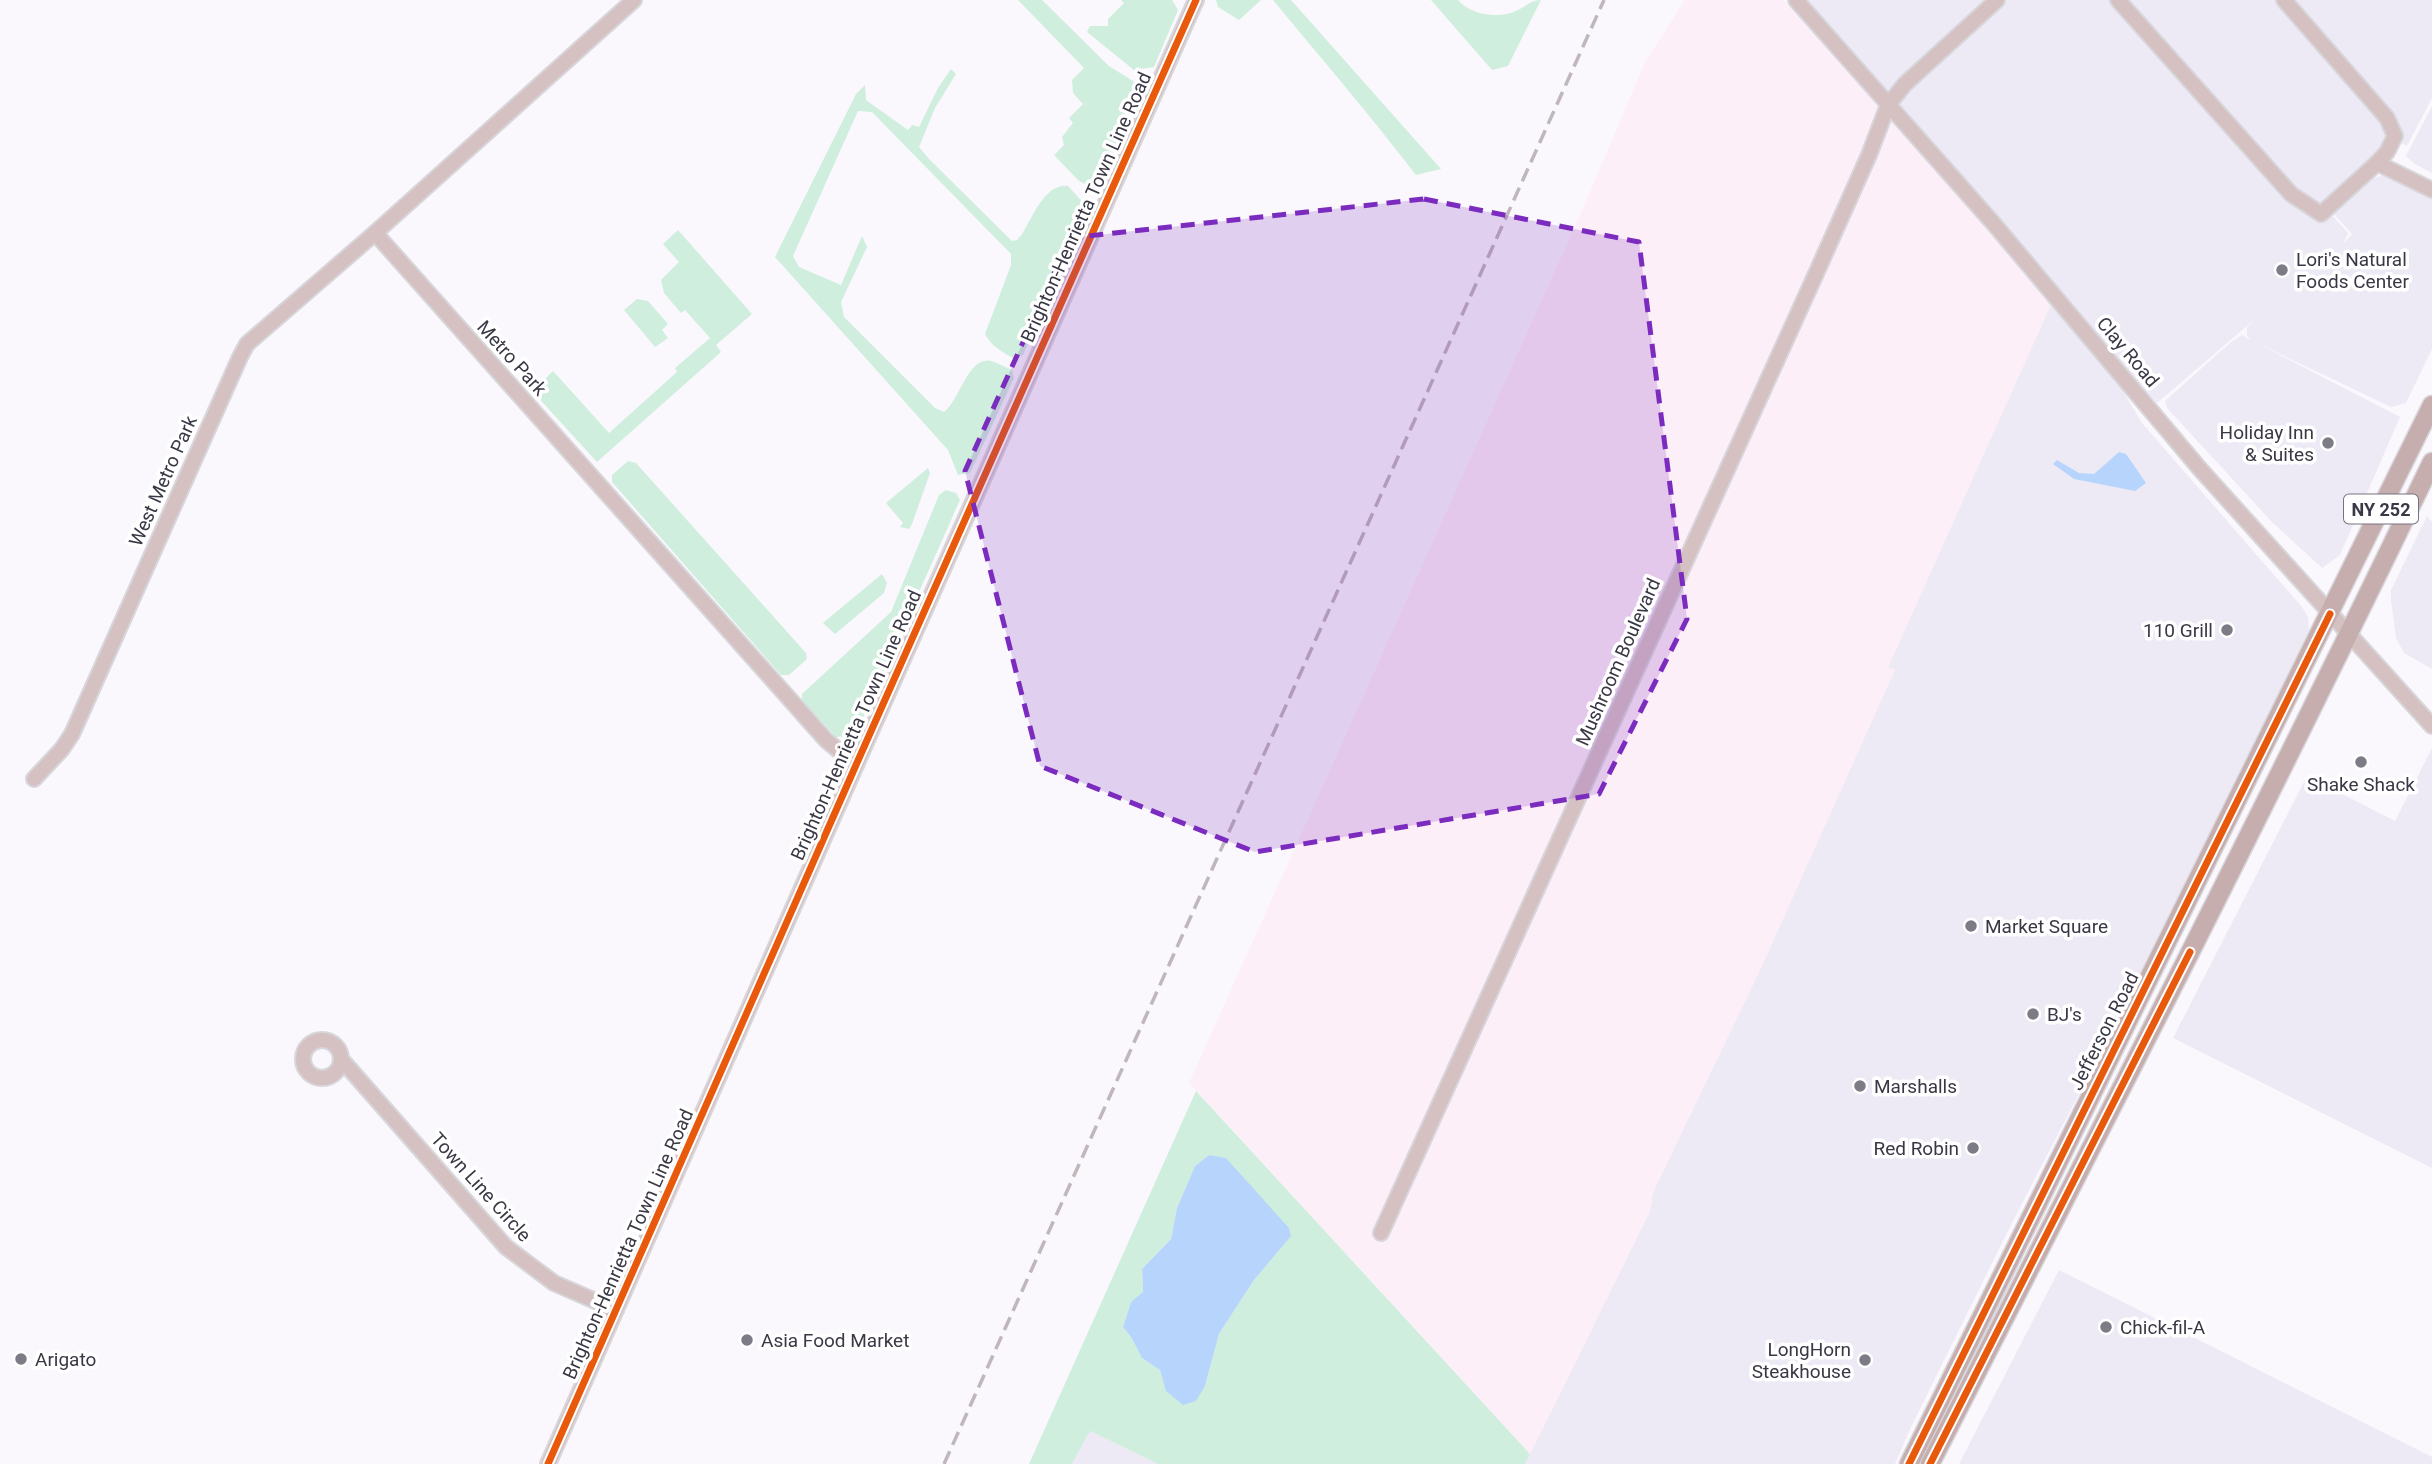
<svg xmlns="http://www.w3.org/2000/svg" width="2432" height="1464" font-family="Roboto,sans-serif">
	<rect width="100%" height="100%" fill="#faf8fd"/>
	<g fill="#edeaf5">
		<path d="M1807,0H2432V98L2407,146L2400,142L2394,153L2372,177L2330,213L2348,233L2343,244L2352,234L2333,213L2373,178L2383,175L2432,198V349L2406,403L2391,407L2259,344L2400,417L2340,555L2322,568L2272,522L2167,408L2165,401L2231,342L2242,335L2251,340L2247,336V327L2255,319L2157,403Z"/>
		<path d="M2432,106V173L2415,164L2406,156Z"/>
		<path d="M2052,302L2123,391L2142,423L2302,607L2308,617L2309,630L2303,643L2097,1059L2013,1221L1911,1427L1895,1464H1525L1650,1211L1653,1192L1759,972L1894,671L1888,667Z"/>
		<path d="M2427,516L2432,522V669L2404,653L2396,638L2391,600V590Z"/>
		<path d="M2432,748V1168L2173,1038L2307,776L2395,821Z"/>
		<path d="M2059,1270L2432,1457V1464H1959Z"/>
		<path d="M1090,1431L1158,1464H1072Z"/>
	</g>
	<path fill="#fdeff8" d="M1685,0H1784L2052,302L1888,667L1895,670L1759,972L1653,1192L1650,1211L1530,1454L1189,1083L1582,211L1645,62Z"/>
	<g fill="#cfeede" fill-rule="evenodd">
		<path d="M1018,0H1042L1109,66L1136,83L1140,95L1097,190L1079,181L1054,155L1064,145L1062,137L1073,123L1069,118L1083,104L1073,93L1072,80L1084,68Z"/>
		<path d="M1121,0H1172L1178,10L1154,67L1134,70L1087,32L1090,26H1108V19L1124,3Z"/>
		<path d="M1216,0H1261L1239,20L1218,7Z"/>
		<path d="M1273,0H1291L1441,169L1416,175C1370,115 1321,58 1273,0Z"/>
		<path d="M1431,0H1458C1470,15 1499,19 1516,11C1526,7 1530,0 1541,0L1508,66L1492,70Z"/>
		<path d="M951,69L956,74L935,108L919,147L930,160L1012,241L1017,240L1022,234C1033,217 1045,183 1068,186L1088,208L1023,355L1013,358C1001,351 992,347 985,334L1011,265V254L872,112L858,111L793,256L799,267L841,285L862,236L867,247L841,302L844,317L935,408L944,412C960,400 968,356 991,361C998,363 1005,367 1012,370L1014,378L970,473L958,475L948,450L775,257L856,94L865,85L866,100L908,130L912,125L919,127L938,88Z"/>
		<path d="M678,230L752,314L716,345L721,352L597,462L535,394L537,387L553,371L609,433L677,372L675,368L710,338L685,310L681,313L664,293L661,280L679,262L663,244Z"/>
		<path d="M637,299L648,301L668,324L662,330L668,338L655,347L624,310Z"/>
		<path d="M628,461L636,463L806,653L807,659L789,675H781L612,482V475Z"/>
		<path d="M928,468L930,473L912,524L909,529L900,527L903,523L886,503Z"/>
		<path d="M946,490L956,493L960,500L858,729L849,736L836,737L802,700V694L891,612L939,495Z"/>
		<path d="M882,574L887,583L884,593L835,634L823,623Z"/>
		<path d="M1196,1091L1530,1454L1525,1464H1158L1090,1431L1072,1464H1029ZM1209,1155L1290,1236L1254,1280L1219,1334L1205,1386L1167,1391L1160,1370L1142,1358L1131,1337L1123,1327L1131,1302L1143,1293L1142,1269L1171,1239L1177,1208L1195,1166Z"/>
	</g>
	<g fill="#b7d5fc">
		<path d="M2119,452L2126,454L2146,483L2135,491L2074,479L2053,464L2057,460L2079,473L2094,474Z"/>
		<path d="M1209,1155L1226,1158L1289,1228L1291,1236L1254,1280L1219,1334L1205,1386L1196,1401L1183,1405L1166,1391L1160,1370L1142,1358L1131,1337L1123,1327L1131,1302L1143,1292L1142,1269L1171,1239L1177,1208L1195,1166Z"/>
	</g>
	<g fill="none" stroke-linecap="round" stroke-linejoin="round">
		<defs>
			<g id="minor">
				<path d="M1796,0L1994,224L2200,469L2432,726"/>
				<path d="M2118,0L2291,194L2321,214L2377,163L2432,190"/>
				<path d="M2284,0L2387,118L2395,136L2387,152L2377,163"/>
				<path d="M375,233L826,740L856,765"/>
				<path d="M34,779L62,749L72,734L240,357L247,344L375,233L634,0"/>
				<circle cx="322" cy="1059" r="19"/>
				<path d="M341,1059L506,1247L554,1283L616,1310"/>
				<path d="M1381,1233L1819,267L1869,155L1888,105L1905,84L1997,0"/>
				<path d="M548,1464L856,765L1196,0"/>
			</g>
			<g id="major">
				<path d="M1909,1464L2432,405"/>
				<path d="M1930,1464C2100,1131 2270,799 2432,462"/>
			</g>
		</defs>
		<use href="#minor" stroke="#d7d6db" stroke-width="18"/>
		<use href="#major" stroke="#d7d6db" stroke-width="21"/>
		<use href="#minor" stroke="#d5c1c2" stroke-width="14"/>
		<use href="#major" stroke="#c6adae" stroke-width="18"/>
		<path stroke="#c0b7ba" stroke-width="3.5" stroke-dasharray="14 7" stroke-linecap="butt" d="M944,1464L1604,0"/>
		<defs>
			<g id="cycleway">
				<path d="M548,1464L856,765L1196,0"/>
				<path d="M1909,1464L2330,614"/>
				<path d="M1930,1464L2190,952"/>
			</g>
		</defs>
		<use href="#cycleway" stroke="#fff" stroke-width="11"/>
		<use href="#cycleway" stroke="#e8590c" stroke-width="7"/>
	</g>
	<path fill="#7b2cbf" fill-opacity="0.2" stroke="#7b2cbf" stroke-width="5" stroke-dasharray="14 9" stroke-linejoin="round" d="M1424,199L1639,242L1687,619L1599,794L1255,852L1040,766L965,471L1070,238Z"/>
	<g fill="#7d7b85" stroke="#fff" stroke-width="2.5">
		<circle cx="2282" cy="270" r="7"/>
		<circle cx="2328" cy="443" r="7"/>
		<circle cx="2227" cy="630" r="7"/>
		<circle cx="2361" cy="762" r="7"/>
		<circle cx="1971" cy="926" r="7"/>
		<circle cx="2033" cy="1014" r="7"/>
		<circle cx="1860" cy="1086" r="7"/>
		<circle cx="1973" cy="1148" r="7"/>
		<circle cx="2106" cy="1327" r="7"/>
		<circle cx="747" cy="1340" r="7"/>
		<circle cx="21" cy="1359" r="7"/>
		<circle cx="1865" cy="1360" r="7"/>
	</g>
	<g text-anchor="middle" dominant-baseline="central" stroke-width="7" stroke-linejoin="round" paint-order="stroke">
		<rect fill="#fff" stroke="#75747d" stroke-width="2" x="2344" y="494.5" width="74" height="29" rx="5"/>
		<g font-size="18" font-weight="bold" fill="#3a3845">
			<text x="2381" y="509">NY 252</text>
		</g>
		<g font-size="19" fill="#3a3845" stroke="#fff">
			<text transform="translate(1086 207) rotate(-66)">Brighton-Henrietta Town Line Road</text>
			<text transform="translate(2128 352) rotate(50)">Clay Road</text>
			<text transform="translate(512 358) rotate(48)">Metro Park</text>
			<text transform="translate(163 481) rotate(-66)">West Metro Park</text>
			<text transform="translate(1618 662) rotate(-66)">Mushroom Boulevard</text>
			<text transform="translate(856 725) rotate(-66)">Brighton-Henrietta Town Line Road</text>
			<text transform="translate(2104 1031) rotate(-63)">Jefferson Road</text>
			<text transform="translate(481 1187) rotate(48)">Town Line Circle</text>
			<text transform="translate(628 1244) rotate(-66)">Brighton-Henrietta Town Line Road</text>
		</g>
		<g font-size="19" fill="#3a3845" stroke="#fff" text-anchor="start">
			<text x="2296" y="259">Lori's Natural<tspan x="2296" dy="22">Foods Center</tspan></text>
			<text x="2314" y="432" text-anchor="end">Holiday Inn<tspan x="2314" dy="22">&amp; Suites</tspan></text>
			<text x="2213" y="630" text-anchor="end">110 Grill</text>
			<text x="2361" y="784" text-anchor="middle">Shake Shack</text>
			<text x="1985" y="926">Market Square</text>
			<text x="2047" y="1014">BJ's</text>
			<text x="1874" y="1086">Marshalls</text>
			<text x="1959" y="1148" text-anchor="end">Red Robin</text>
			<text x="2120" y="1327">Chick-fil-A</text>
			<text x="761" y="1340">Asia Food Market</text>
			<text x="1851" y="1349" text-anchor="end">LongHorn<tspan x="1851" dy="22">Steakhouse</tspan></text>
			<text x="35" y="1359">Arigato</text>
		</g>
	</g>
</svg>
